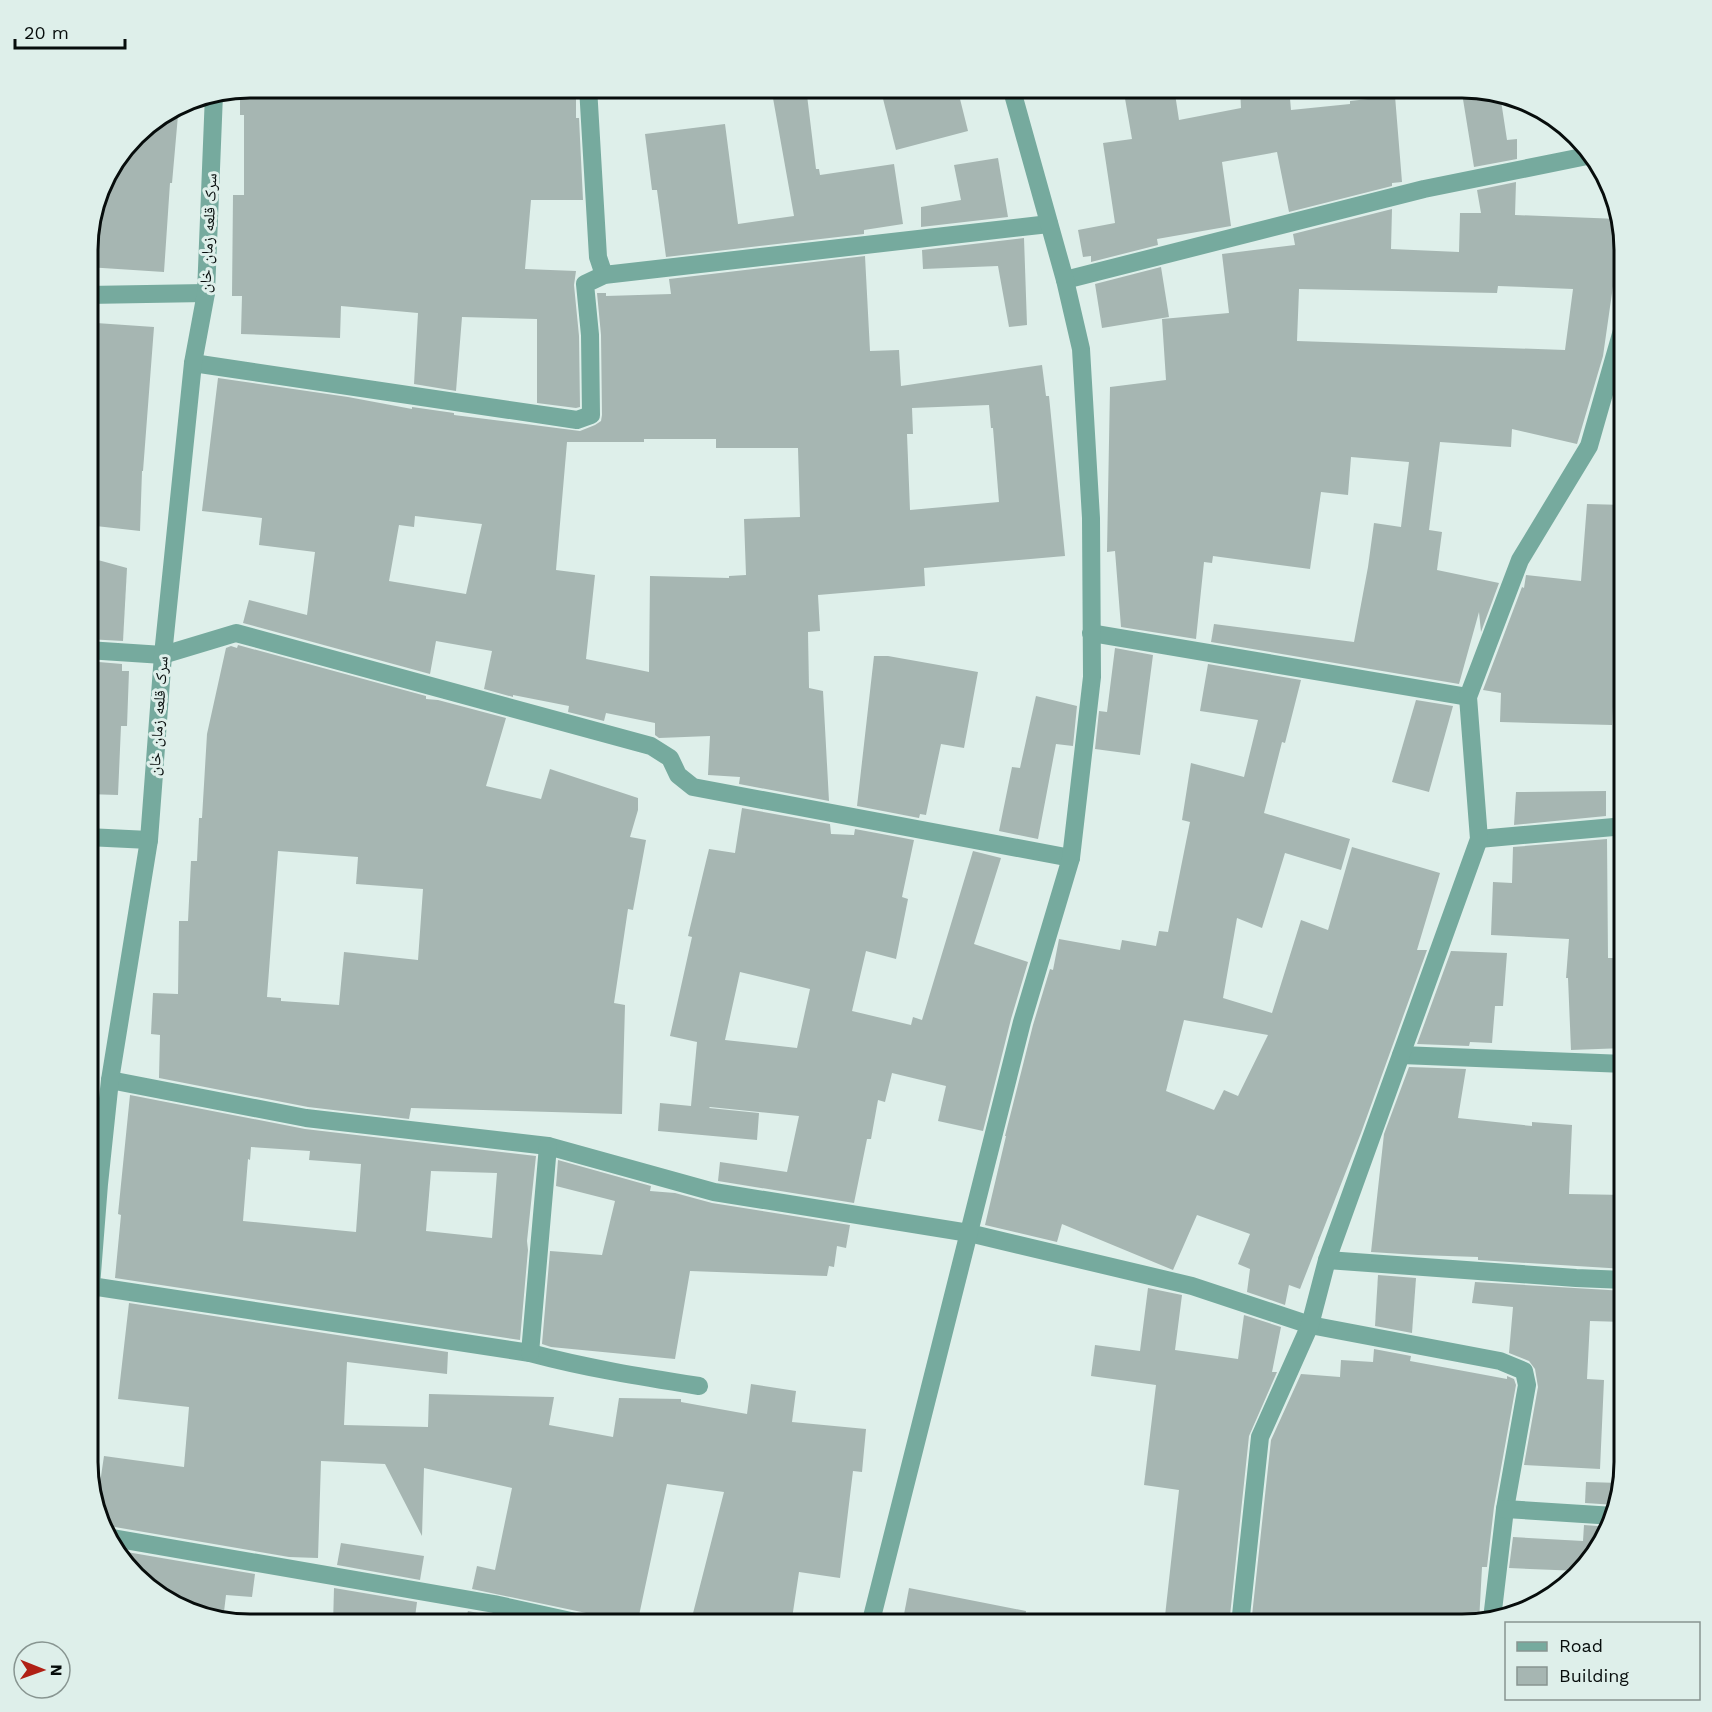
<svg xmlns="http://www.w3.org/2000/svg" width="1712" height="1712" font-family="'Work Sans','Noto Naskh Arabic',sans-serif">
	<rect width="100%" height="100%" fill="#deefea"/>
	<g fill="#a6b6b2" fill-rule="evenodd">
		<path d="M249,87H576V118H579L583,200H531L525,269L576,271L574,285L579,336L580,407L576,408L537,403V319L462,317L456,391L414,384L418,313L341,306L340,338L241,334L242,296H232L233,195H244V115H240V89Z"/>
		<path d="M771,87H806L816,169H819L820,175L894,164L903,224L864,230V234L666,257L657,190H652L645,134L725,124L738,224L794,216Z"/>
		<path d="M880,87H957L968,131L896,150Z"/>
		<path d="M1123,87H1174L1179,120L1241,108L1240,87H1289L1291,110L1350,104V101L1395,96L1402,182L1392,183V186L1289,212L1277,152L1222,162L1231,226L1157,239L1158,245L1091,262V256L1083,257L1078,230L1115,223L1103,143L1132,139Z"/>
		<path d="M1461,87H1473L1500,94L1507,140L1517,139V159L1474,167Z"/>
		<path d="M179,104L172,183H170L164,272L87,267V238L104,177L142,127Z"/>
		<path d="M998,158L1008,217L921,227V207L961,200L954,165Z"/>
		<path d="M1516,182L1515,215L1619,219L1625,249V278L1614,279L1603,356L1577,444L1512,429L1511,447L1440,442L1429,530L1442,532L1437,570L1499,583L1481,632L1479,612L1459,684L1211,642L1214,624L1354,642L1368,567L1374,523L1401,527L1409,462L1351,457L1348,495L1321,492L1310,569L1213,556L1212,563L1204,562L1196,639L1121,627L1115,551L1107,552L1110,387L1166,380L1162,319L1229,313L1222,254L1295,245L1293,234L1392,209L1391,249L1459,252L1460,213H1481L1477,190ZM1498,286L1573,289L1565,350L1297,341L1299,289L1497,293Z"/>
		<path d="M1024,238L1027,325L1009,327L998,266L923,269L922,250Z"/>
		<path d="M865,256L870,351L899,350L901,386L1042,365L1046,396H1049L1065,556L924,568L925,586L818,595L820,631L808,632L809,688L823,691L829,801L739,784L740,777L708,775L710,736L659,738L655,735V723L606,713L604,721L568,712L569,706L513,695V697L484,689L492,651L436,641L430,674L243,623L249,600L307,615L315,552L259,545L262,518L202,511L218,378L348,397L412,409V407L454,413V415L580,431L595,425L601,421L602,415L601,335L597,293H606V296L671,294L669,279ZM989,405L991,428H993L999,502L910,510L907,434H913L912,408ZM644,439H716V448H798L800,517L744,519L746,575L729,576V578L650,576L649,672L586,659L595,575L556,570L567,442H644ZM415,516L482,524L466,594L389,581L399,525L414,527Z"/>
		<path d="M1161,267L1169,317L1102,328L1095,284Z"/>
		<path d="M96,323L154,327L143,471H142L140,531L87,525V442Z"/>
		<path d="M1587,504L1625,505V631H1617L1612,725L1500,722L1501,693L1483,690L1522,587L1524,588L1526,575L1581,581Z"/>
		<path d="M87,557L127,568L123,641L87,639Z"/>
		<path d="M238,645L426,696V699L438,700L506,718L486,786L541,799L550,769L638,798V810L630,837L646,840L633,910L628,909L614,1003L625,1005L622,1114L411,1108L409,1119L308,1107L159,1078L160,1035L151,1034L153,993L178,994L179,921H188L191,861H197L199,818H202L207,734L226,648L231,646L237,648ZM278,851L358,857L356,884L423,889L418,960L344,952L339,1005L281,1001V998L267,997Z"/>
		<path d="M1115,648L1153,655L1140,755L1095,749L1099,711L1107,712Z"/>
		<path d="M874,656H888L978,672L964,748L941,744L926,815L920,814L919,818L857,806Z"/>
		<path d="M87,661L122,664V671H129L127,726H121L118,795L87,794Z"/>
		<path d="M1208,664L1301,680L1285,743L1282,742L1264,813L1350,839L1341,870L1285,853L1262,928L1237,918L1223,998L1272,1013L1301,920L1328,930L1352,847L1440,873L1417,950H1427L1361,1133L1300,1289L1289,1285L1285,1305L1247,1292L1250,1269L1238,1264L1250,1234L1197,1215L1173,1270L1062,1224L1057,1242L985,1225L1006,1136H1005L1033,1025L1050,969L1053,970L1059,939L1120,950L1122,940L1156,946L1159,931L1168,932L1190,822L1182,820L1191,763L1244,777L1258,720L1200,711ZM1184,1020L1268,1035L1238,1096L1224,1090L1214,1110L1166,1091Z"/>
		<path d="M1036,696L1077,706L1073,746L1056,744L1038,839L999,831L1012,767L1020,768Z"/>
		<path d="M1416,700L1453,706L1429,792L1392,782Z"/>
		<path d="M1606,791V816L1514,825L1516,792Z"/>
		<path d="M742,808L830,824L831,834L854,835L855,829L914,840L902,897L908,899L896,959L866,951L852,1011L911,1025L913,1017L922,1020L973,851L1001,858L974,944L1028,962L1011,1019L983,1131L938,1121L946,1086L892,1073L885,1102L878,1100L871,1139H867L854,1203L718,1181L720,1162L787,1172L799,1116L710,1107L709,1108L759,1113L757,1140L658,1131L660,1103L691,1106L697,1042L670,1036L692,937L688,936L709,849L735,853ZM740,972L810,989L797,1048L725,1040Z"/>
		<path d="M1607,839L1608,958H1623L1621,985H1625V1048L1571,1050L1568,978H1566L1569,939L1491,935L1493,882L1512,883L1513,847Z"/>
		<path d="M1451,951L1507,953L1503,1006H1495L1492,1043L1470,1042L1469,1046L1417,1044Z"/>
		<path d="M1409,1067L1466,1069L1458,1118L1532,1126V1122L1572,1125L1569,1194L1625,1195V1269L1478,1260V1257L1418,1255L1371,1252L1384,1134Z"/>
		<path d="M130,1095L305,1129L536,1156L527,1241L528,1250L520,1340L115,1278L121,1215L118,1214ZM251,1147L310,1151L309,1160L361,1164L356,1232L243,1221L248,1159L250,1160ZM431,1171L497,1173L492,1238L426,1231Z"/>
		<path d="M558,1160L651,1186L650,1191L675,1193L712,1203L850,1225L846,1248L837,1246L834,1267L829,1266L827,1276L690,1271L675,1359L551,1347L542,1344L550,1251L602,1255L615,1201L556,1186Z"/>
		<path d="M1378,1275L1416,1278L1412,1333L1375,1326Z"/>
		<path d="M1475,1282L1625,1291V1322L1590,1321L1587,1379L1604,1380L1600,1469L1524,1465L1538,1387L1535,1369L1529,1361L1509,1353L1513,1307L1472,1303Z"/>
		<path d="M1148,1288L1182,1295L1175,1350L1238,1359L1244,1315L1281,1327L1272,1372H1277L1249,1436L1229,1625H1164L1179,1490L1144,1485L1156,1385L1091,1376L1095,1345L1140,1351Z"/>
		<path d="M129,1303L448,1352L447,1374L347,1362L344,1425L428,1427L429,1394L554,1397L549,1425L613,1437L619,1398L681,1399V1402L747,1414L751,1384L796,1391L792,1422L866,1429L862,1472L853,1471L840,1578L799,1572L791,1625H690L724,1492L667,1484L637,1625H621L599,1620L596,1616L591,1614L472,1589L477,1566L495,1570L512,1488L424,1468L422,1536L385,1464L321,1461L318,1558L289,1557L109,1526L101,1528L96,1510L104,1456L184,1467L189,1407L118,1399Z"/>
		<path d="M1374,1349L1411,1356L1410,1361L1507,1379V1376L1514,1379L1516,1385L1494,1507L1487,1567H1482L1479,1622L1463,1625H1438L1439,1617L1356,1613L1355,1625H1251L1271,1440L1301,1374L1340,1377L1341,1360L1373,1362Z"/>
		<path d="M1586,1482L1621,1483L1616,1505L1585,1503Z"/>
		<path d="M1584,1525L1611,1527L1580,1571L1509,1568L1513,1537L1583,1541Z"/>
		<path d="M341,1543L424,1556L420,1580L337,1565Z"/>
		<path d="M115,1550L255,1574L252,1597L226,1595L223,1620L187,1613L127,1570Z"/>
		<path d="M334,1588L417,1602L414,1625H333Z"/>
		<path d="M909,1588L1026,1611L1024,1625H902Z"/>
		<path d="M468,1611L499,1617L497,1625H464Z"/>
	</g>
	<g fill="none" stroke-linecap="round" stroke-linejoin="round">
		<g stroke="#76aa9e" stroke-width="18">
			<path d="M588,87L598,257L604,275"/>
			<path d="M1065,280L1424,189L1592,155"/>
			<path d="M87,295L206,293"/>
			<path d="M193,363L577,420L591,415L590,335L585,284L604,275L1049,224"/>
			<path d="M1091,633L1468,697"/>
			<path d="M87,650L163,655L236,633L651,746L670,758L678,775L693,787L1071,858"/>
			<path d="M87,837L149,840"/>
			<path d="M1479,839L1625,826"/>
			<path d="M1401,1055L1625,1064"/>
			<path d="M110,1080L306,1118L548,1146L714,1192L969,1233L1192,1286L1310,1325L1500,1361L1524,1371L1527,1385L1505,1509L1492,1619"/>
			<path d="M1327,1260L1576,1278L1625,1280"/>
			<path d="M91,1286L530,1353C586,1368 642,1377 699,1386"/>
			<path d="M530,1353L548,1146"/>
			<path d="M1505,1509L1614,1516"/>
			<path d="M107,1537L494,1604L589,1625"/>
			<path d="M870,1625L1022,1022L1071,858L1092,677L1091,518L1081,349L1065,280L1011,87"/>
			<path d="M1240,1625L1260,1437L1310,1325L1327,1260L1479,839L1468,697L1520,560L1589,446L1625,320"/>
		</g>
		<path stroke="#76aa9e" stroke-width="18" d="M87,1337L99,1184L110,1080L149,840L163,655L193,363L206,293L214,94"/>
	</g>
	<g text-anchor="middle" dominant-baseline="central" stroke-width="6" stroke-linejoin="round" paint-order="stroke">
		<g font-size="16" fill="#070d0c" stroke="#deefea">
			<text transform="translate(208 233) rotate(-87)">سرک قلعه زمان خان</text>
			<text transform="translate(158 716) rotate(-86)">سرک قلعه زمان خان</text>
		</g>
	</g>
	<path d="M0 0H1712V1712H0ZM250 98H1462A152 152 0 0 1 1614 250V1462A152 152 0 0 1 1462 1614H250A152 152 0 0 1 98 1462V250A152 152 0 0 1 250 98Z" fill="#deefea" fill-rule="evenodd"/>
	<path fill="none" stroke="#070d0c" stroke-width="3" d="M250 98H1462A152 152 0 0 1 1614 250V1462A152 152 0 0 1 1462 1614H250A152 152 0 0 1 98 1462V250A152 152 0 0 1 250 98Z"/>
	<rect x="1505" y="1622" width="195" height="78" fill="#deefea" stroke="#889591" stroke-width="1.5"/>
	<rect x="1517" y="1642" width="30" height="9" fill="#76aa9e" stroke="#889591" stroke-width="1.5"/>
	<text x="1559" y="1652" font-size="18" fill="#070d0c">Road</text>
	<rect x="1517" y="1667" width="30" height="18" fill="#a6b6b2" stroke="#889591" stroke-width="1.5"/>
	<text x="1559" y="1682" font-size="18" fill="#070d0c">Building</text>
	<g transform="translate(42 1670) rotate(91)"><circle r="28" fill="#deefea" stroke="#889591" stroke-width="1.5"/>
	<path d="M0-4.5L10 22L0 15L-10 22Z" fill="#b02015"/>
	<text y="-9" font-size="16" font-weight="bold" text-anchor="middle" fill="#070d0c">N</text>
	</g>
	<path d="M15 39v9h110v-9" fill="none" stroke="#070d0c" stroke-width="3"/>
	<text x="24" y="39" font-size="18" fill="#070d0c" stroke="#deefea" stroke-width="4.5" paint-order="stroke">20 m</text>
</svg>
